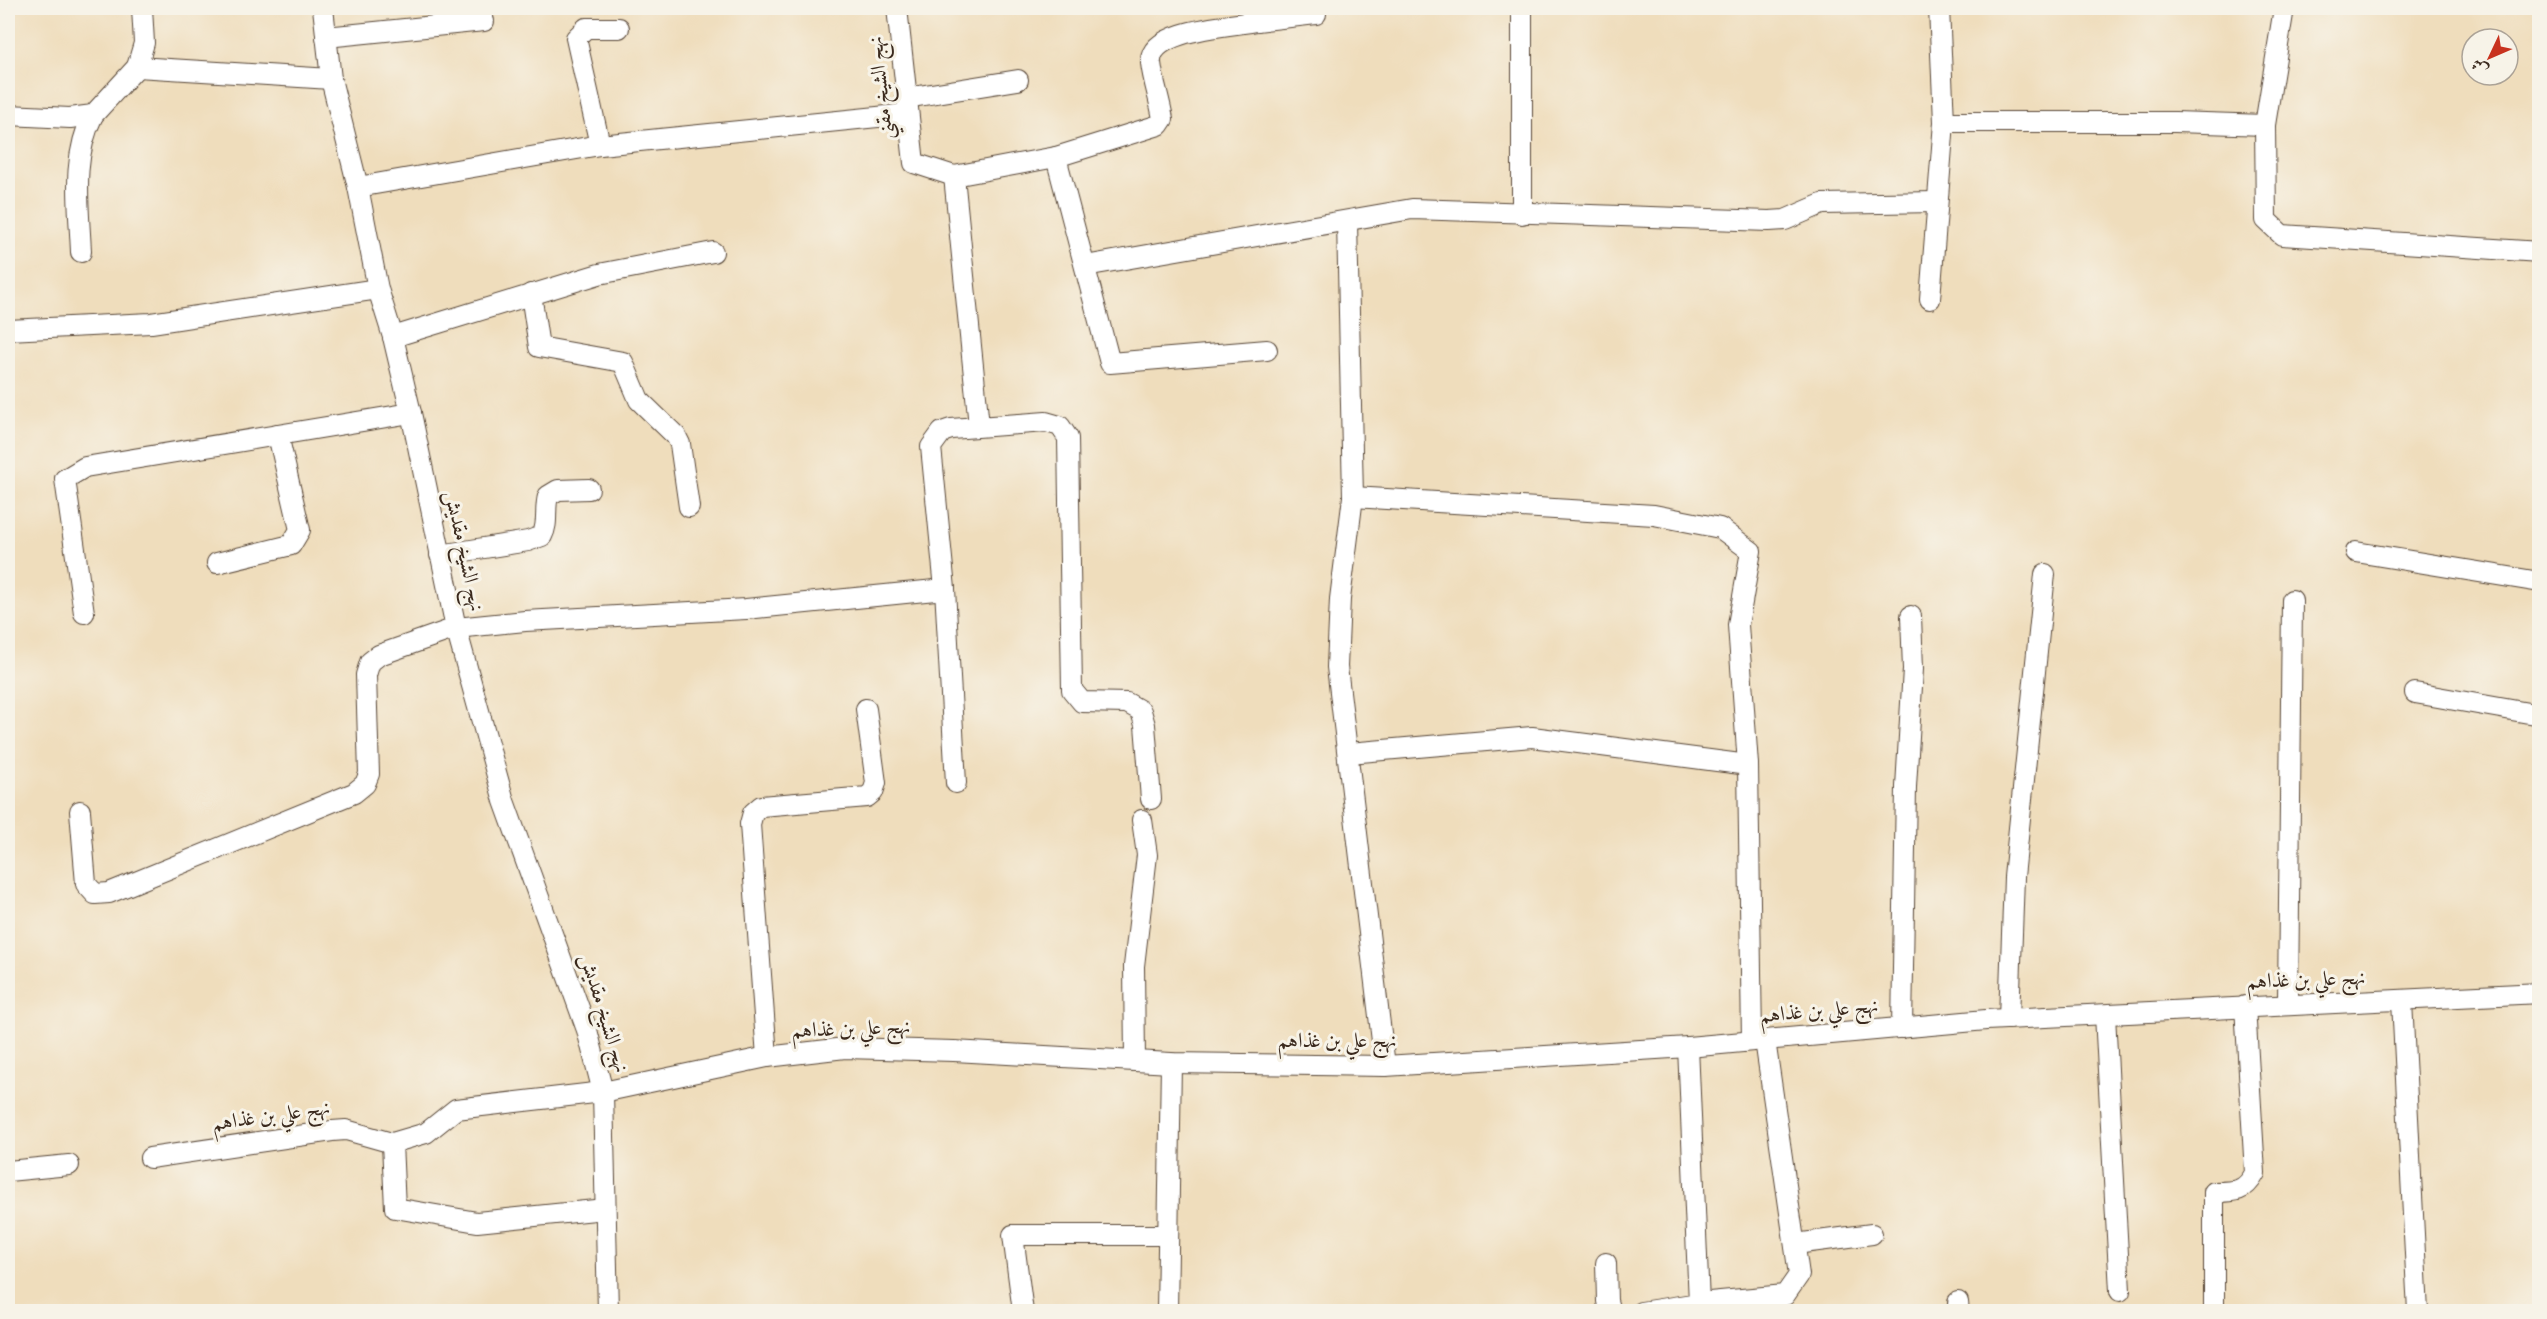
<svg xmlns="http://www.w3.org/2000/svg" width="2547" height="1319" font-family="'IM FELL DW Pica',Amiri,serif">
	<rect width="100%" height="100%" fill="#f7f3e8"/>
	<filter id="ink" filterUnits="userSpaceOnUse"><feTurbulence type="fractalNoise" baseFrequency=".0167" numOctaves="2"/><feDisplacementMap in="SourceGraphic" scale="12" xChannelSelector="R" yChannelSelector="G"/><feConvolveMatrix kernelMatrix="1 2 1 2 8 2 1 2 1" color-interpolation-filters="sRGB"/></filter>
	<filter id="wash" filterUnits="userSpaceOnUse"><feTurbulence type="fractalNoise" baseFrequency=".008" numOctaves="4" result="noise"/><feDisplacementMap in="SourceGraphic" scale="24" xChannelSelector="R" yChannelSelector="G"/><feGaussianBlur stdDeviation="1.35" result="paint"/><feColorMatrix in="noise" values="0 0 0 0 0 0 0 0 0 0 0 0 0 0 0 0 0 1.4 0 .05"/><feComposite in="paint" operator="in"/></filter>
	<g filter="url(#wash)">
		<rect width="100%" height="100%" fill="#efddbc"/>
	</g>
	<g filter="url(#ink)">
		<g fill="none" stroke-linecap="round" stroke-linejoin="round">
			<defs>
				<g id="minor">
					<path d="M142,8L144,43L137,67L331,79"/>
					<path d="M323,8L331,79L358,187L378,289L393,337L411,413L456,628L504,801L587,1030L603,1092L608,1312"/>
					<path d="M897,8L914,163L954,176L1056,157L1159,125L1163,119C1160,100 1153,81 1151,63C1148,29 1233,26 1257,21L1254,8"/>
					<path d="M2284,8L2265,125L2266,220L2282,235L2540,252"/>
					<path d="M1257,21L1316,14"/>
					<path d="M326,37L484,21"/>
					<path d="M906,98L1018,80"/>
					<path d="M8,115L70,118L93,115L137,67"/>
					<path d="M1944,122H2175L2265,125"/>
					<path d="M600,145L576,38L586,28H619"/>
					<path d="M1056,157L1110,363L1267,350"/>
					<path d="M954,176L979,426"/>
					<path d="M358,187L600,145L907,114"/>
					<path d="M1522,214V8"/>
					<path d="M1347,221L1353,497L1340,599L1337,667L1385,1066"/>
					<path d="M81,252C79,204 71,159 93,115"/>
					<path d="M1085,266L1412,209L1769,221L1785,220L1822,204L1936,202"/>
					<path d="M531,294L539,347L623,362L639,400L676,436L680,444L689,507"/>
					<path d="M1930,299L1944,122L1939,8"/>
					<path d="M8,330L151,323L378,289"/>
					<path d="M393,337L599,274L713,252"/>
					<path d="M1353,497L1654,515L1720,528L1751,551L1738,625L1748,765"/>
					<path d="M2356,552L2540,582"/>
					<path d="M440,555L528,541L542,536C549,523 544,511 548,496L558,490L589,489"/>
					<path d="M217,563L291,545L300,530L278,435"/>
					<path d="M84,613L65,479L85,467L411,413"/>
					<path d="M2415,693L2540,715"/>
					<path d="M1349,753L1532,737L1748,765L1752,1041"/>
					<path d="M956,783L945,589L931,447L942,432L951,429L1046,422L1060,426L1068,438L1072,690L1082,702L1127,703L1141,711L1145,725L1151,799"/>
					<path d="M80,811L86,884L95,894L109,893L354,793L365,784L369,774L366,675L370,662L379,655L456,628L525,621L746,609L945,589"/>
					<path d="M2402,1001L2418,1312"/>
					<path d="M2288,1003L2292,600"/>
					<path d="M2105,1015L2120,1291"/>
					<path d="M2009,1019L2014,877L2045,574"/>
					<path d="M1902,1028L1906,787L1913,669L1911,616"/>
					<path d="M767,1057L750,824L753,813L761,806L867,797L873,792L876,783L866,709"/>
					<path d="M1135,1061L1134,966L1147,855L1142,820"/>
					<path d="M392,1143L395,1208L477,1222L605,1209"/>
					<path d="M150,1158L332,1131L346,1130L392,1143L426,1133L456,1109L603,1092L767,1057L845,1048L954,1051L1171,1063L1385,1066L1688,1047L1986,1020L2540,993"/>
					<path d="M8,1171L69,1165"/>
					<path d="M1795,1244L1872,1234"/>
					<path d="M1606,1263L1607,1301L1610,1312"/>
					<path d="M1958,1302L1959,1312"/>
					<path d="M1023,1312L1013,1235H1168"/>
					<path d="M1167,1312L1171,1063"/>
					<path d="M1641,1312L1699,1303L1688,1047"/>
					<path d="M1699,1312V1303L1785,1295L1799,1275L1765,1040"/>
					<path d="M2214,1312V1192C2235,1192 2245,1192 2255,1173L2245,1006"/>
				</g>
			</defs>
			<use href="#minor" stroke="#564536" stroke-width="22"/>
			<use href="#minor" stroke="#fff" stroke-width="20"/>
		</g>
	</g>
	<g text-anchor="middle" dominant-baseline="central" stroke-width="6" stroke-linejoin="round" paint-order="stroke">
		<g font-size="21" fill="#3b2a1e" stroke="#f7f3e8">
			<text transform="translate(881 88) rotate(-96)">نهج الشيخ مقني</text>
			<text transform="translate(464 551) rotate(78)">نهج الشيخ مقديش</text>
			<text transform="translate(2306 980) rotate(-2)">نهج علي بن غذاهم</text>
			<text transform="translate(1819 1011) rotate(-5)">نهج علي بن غذاهم</text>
			<text transform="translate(604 1013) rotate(73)">نهج الشيخ مقديش</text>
			<text transform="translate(851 1029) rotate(-2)">نهج علي بن غذاهم</text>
			<text x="1337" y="1041">نهج علي بن غذاهم</text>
			<text transform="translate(271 1116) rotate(-8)">نهج علي بن غذاهم</text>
		</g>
	</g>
	<rect width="2547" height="1319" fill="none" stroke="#f7f3e8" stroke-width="30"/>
	<g transform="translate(2490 57) rotate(226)"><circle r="28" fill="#f7f3e8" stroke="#aca397" stroke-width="1.5"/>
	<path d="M0-4.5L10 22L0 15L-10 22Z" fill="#c8321e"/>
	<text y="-9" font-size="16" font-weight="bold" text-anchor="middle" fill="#3b2a1e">ش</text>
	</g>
</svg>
